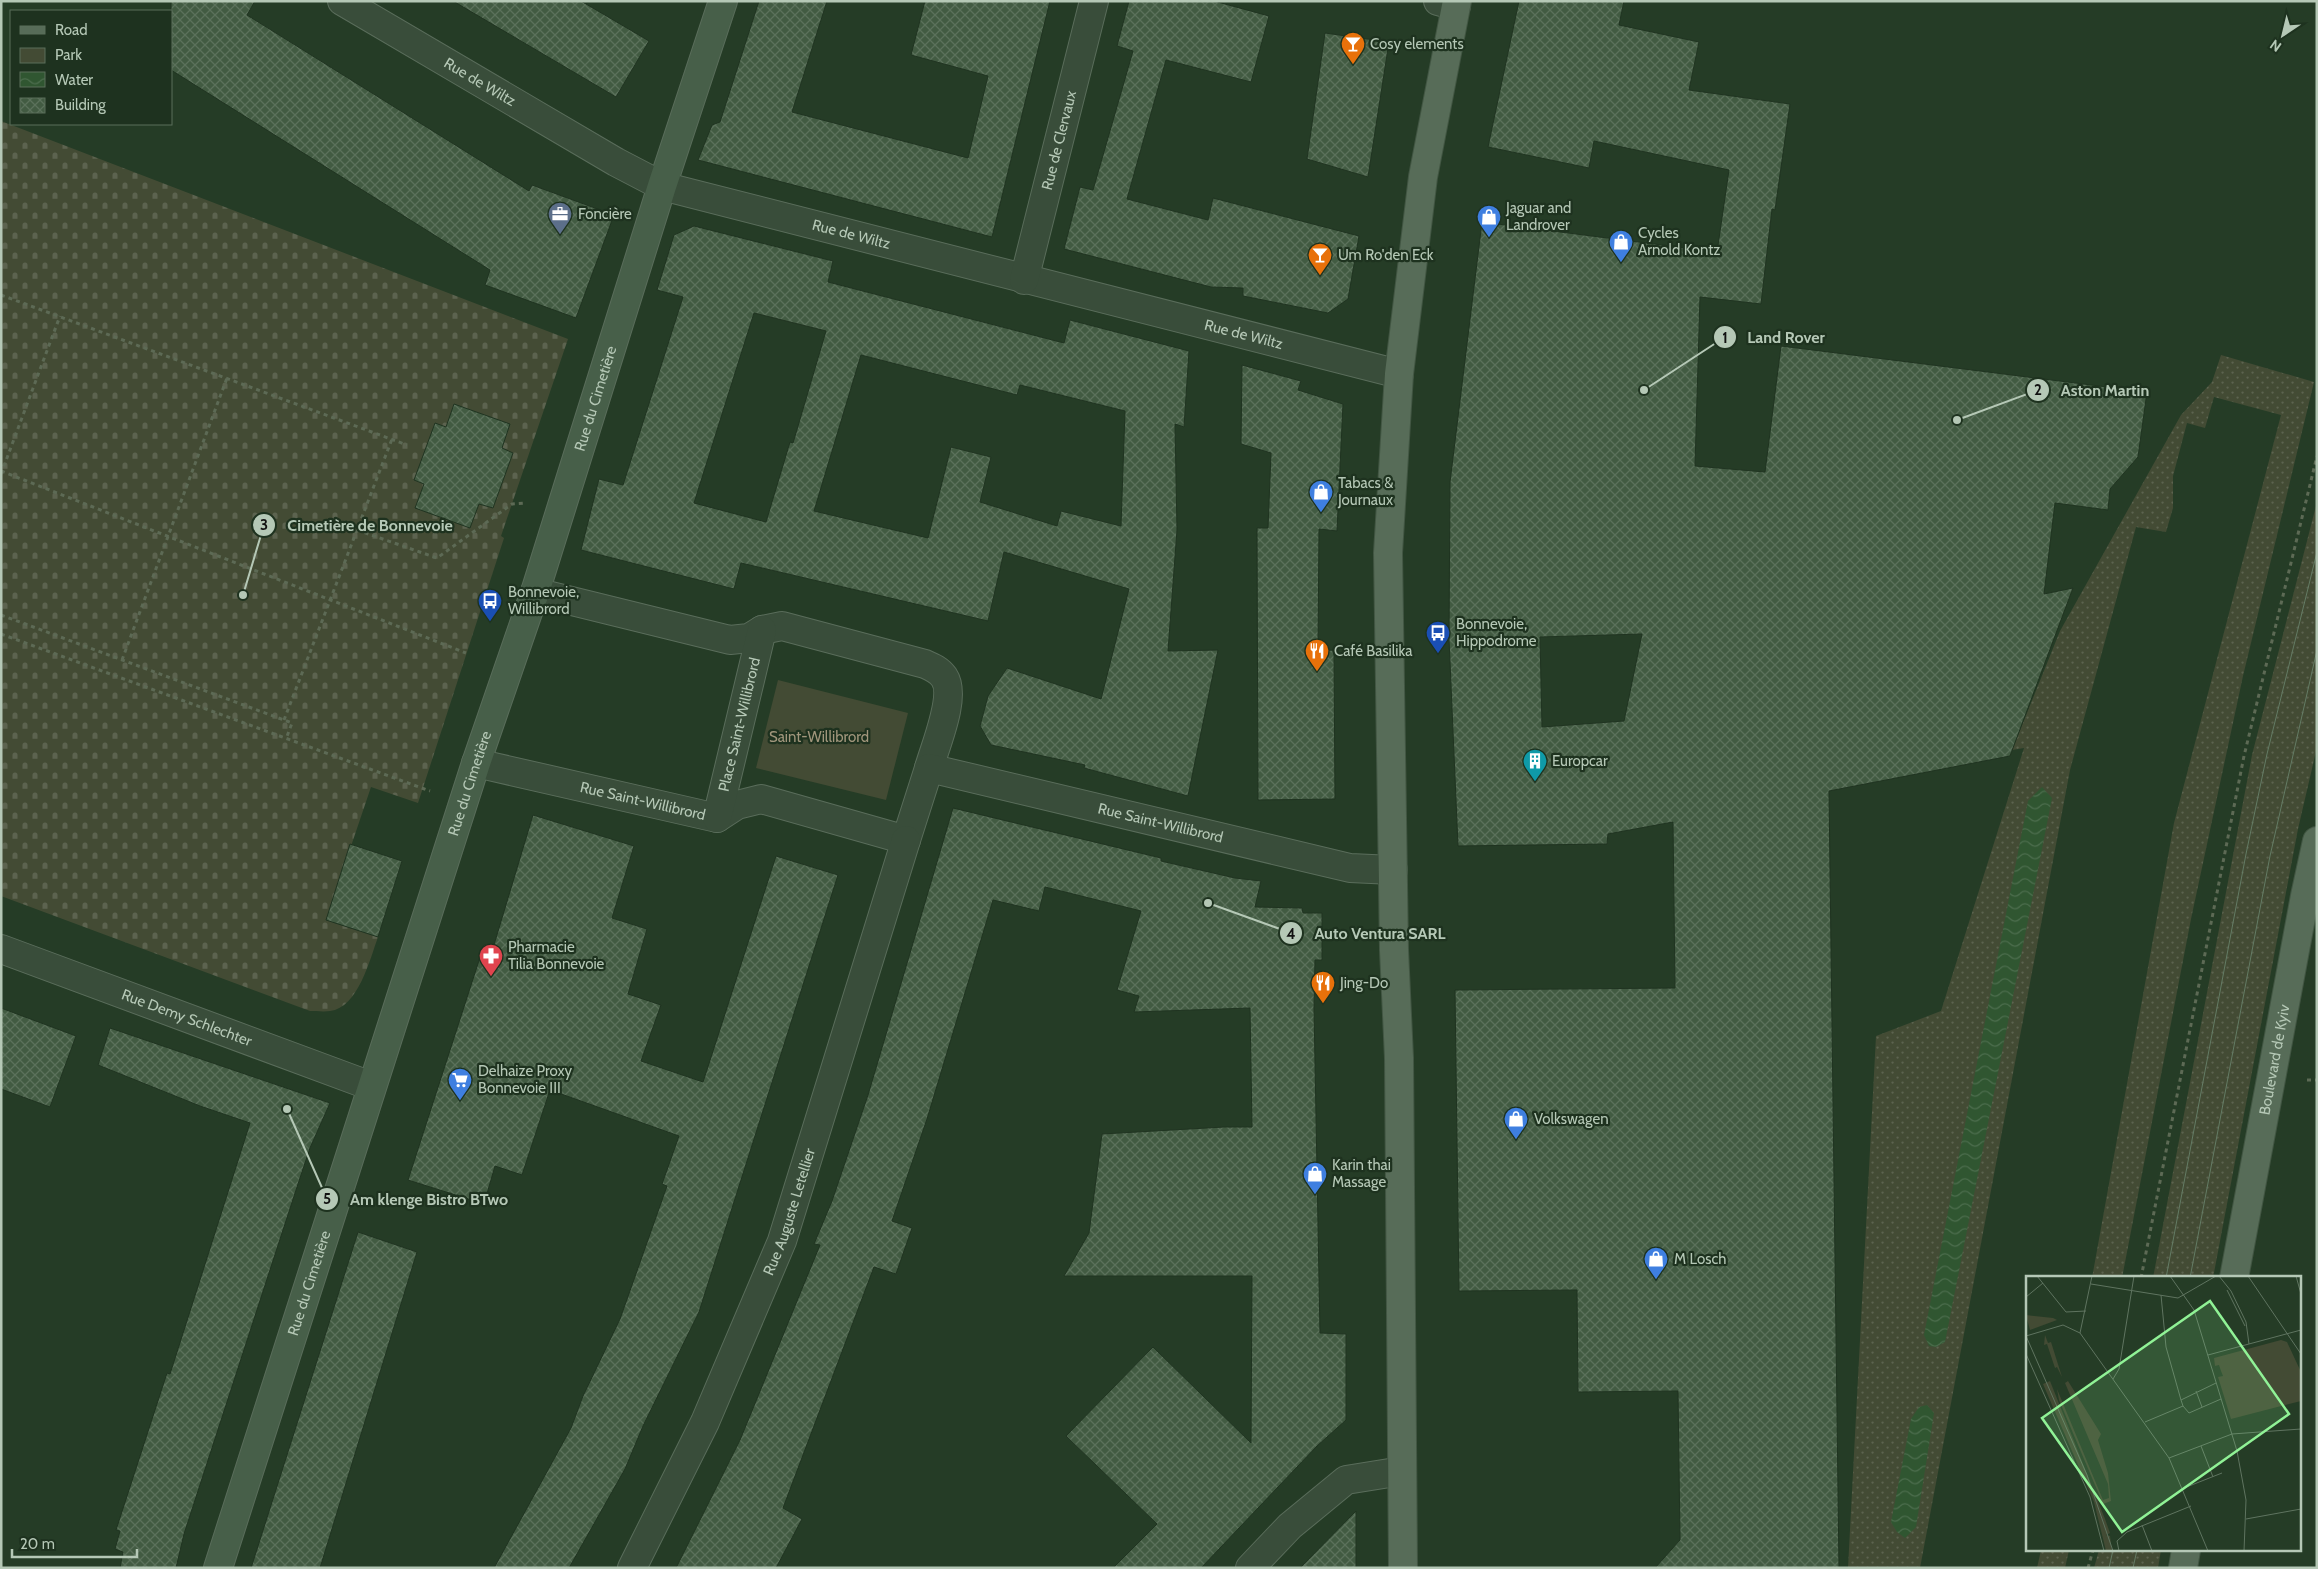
<svg xmlns="http://www.w3.org/2000/svg" width="2318" height="1569" font-family="Cabin,sans-serif">
	<defs>
		<pattern id="grass-dots" width="8" height="8" patternUnits="userSpaceOnUse" patternTransform="scale(1.25)"><rect width="8" height="8" fill="#434b34"/><path d="M2 2h.1M6 6h.1" fill="none" stroke="#5c634f" stroke-width="1.8" stroke-linecap="round"/></pattern>
		<pattern id="cemetery-stones" width="16" height="16" patternUnits="userSpaceOnUse" patternTransform="scale(1.25)"><rect width="16" height="16" fill="#434b34"/><path d="M2 7V4a2 2 0 0 1 4 0v3zM10 15v-3a2 2 0 0 1 4 0v3z" fill="#5c634f"/></pattern>
		<pattern id="water-waves" width="16" height="10" patternUnits="userSpaceOnUse" patternTransform="scale(1.25)"><rect width="16" height="10" fill="#305631"/><path d="M0 5q4-4 8 0t8 0" fill="none" stroke="#4c6d4d"/></pattern>
		<pattern id="building-cross-hatch" width="8" height="8" patternUnits="userSpaceOnUse" patternTransform="scale(1.25)"><rect width="8" height="8" fill="#425b42"/><path d="M0 0l8 8M0 8l8-8" fill="none" stroke="#5b715b"/></pattern>
	</defs>
	<rect width="100%" height="100%" fill="#253c26"/>
	<g fill="url(#grass-dots)">
		<path d="M2221,355L2314,382L2243,676L2191,919L2122,1278H2092L2174,823L2281,415L2214,397L2205,428L2187,423L2173,476V508L2166,532L2136,527L2070,770L1920,1568H1848L1876,1036L1941,1011L2024,748L2012,750L2060,631L2181,415L2212,382Z"/>
		<path d="M2317,502V747L2298,829L2213,1278H2153L2252,755Z"/>
		<path d="M2041,1550H2069L2065,1568H2037Z"/>
		<path d="M2099,1550H2161L2158,1568H2094Z"/>
	</g>
	<path fill="url(#cemetery-stones)" d="M1,121L568,339L501,536L504,538L418,803L371,787L326,920L378,937C370,959 358,1008 330,1011C324,1012 316,1011 310,1011L1,896Z"/>
	<path fill="#434b34" d="M778,680L908,713L886,800L756,768Z"/>
	<g fill="url(#water-waves)">
		<path d="M2042,787L2052,798L1945,1342L1936,1347L1929,1346L1924,1335L2028,801Z"/>
		<path d="M1927,1405L1934,1413L1916,1527L1905,1538L1897,1532L1891,1522L1911,1419L1919,1407Z"/>
	</g>
	<g fill="url(#building-cross-hatch)" stroke="#203421" fill-rule="evenodd">
		<path d="M171,1H255L247,15L529,191L532,185L614,215L576,318L485,285L490,270L171,70Z"/>
		<path d="M453,1H581L649,41L616,97Z"/>
		<path d="M759,1H827L792,112L968,158L988,76L911,55L925,1H1050L992,237L698,160L712,125L720,122Z"/>
		<path d="M1129,1H1214L1269,16L1251,82L1166,60L1127,199L1208,220L1213,198L1359,236L1348,299L1328,313L1243,296V288L1211,287L1064,249L1080,187L1093,190L1133,51L1117,46Z"/>
		<path d="M1519,1H1624L1619,25L1699,42L1689,90L1790,104L1775,210L1772,209L1761,304L1700,297L1695,466L1765,472L1781,346L2147,392L2138,457L2110,489L2108,510L2055,503L2044,594L2073,588L2010,756L1829,791L1839,1568H1655L1680,1540L1678,1391L1578,1392L1577,1290L1459,1291L1455,990L1675,988L1673,822L1608,834L1607,844L1458,846L1449,639L1450,482L1482,222L1717,252L1729,170L1594,141L1589,168L1488,147ZM1642,634L1624,721L1542,727L1540,637Z"/>
		<path d="M1325,33L1389,42L1368,177L1307,159Z"/>
		<path d="M694,226L833,261L828,282L1064,343L1070,320L1189,351L1184,427L1175,424L1177,530L1168,651L1218,650L1188,796L1084,768L1085,765L991,745L980,726L988,696L1007,668L1101,699L1129,589L1004,552L988,621L741,563L734,589L581,550L599,479L623,485L683,297L657,290L674,235ZM754,313L826,331L793,443L790,442L766,522L694,503ZM861,355L1017,395L1020,385L1125,411L1121,526L1061,511L1057,526L980,502L991,457L951,447L928,538L814,511Z"/>
		<path d="M1242,365L1301,381L1298,390L1343,404L1337,531L1319,529L1318,651L1334,650L1335,799L1258,800L1257,528H1268L1271,453L1241,444Z"/>
		<path d="M454,404L510,424L502,448L513,453L493,508L479,504L470,528L415,508L424,484L414,480L435,423L446,427Z"/>
		<path d="M953,808L1161,858V861L1235,878L1261,881L1255,907L1302,908L1303,913H1322V960H1315L1314,1007L1320,1333L1346,1334V1420L1317,1446L1201,1568H1113L1157,1524L1066,1436L1153,1347L1251,1443L1252,1276H1064L1089,1233L1102,1134L1224,1127H1252L1250,1008L1134,1012L1139,996L1117,990L1141,911L1045,887L1039,911L993,900L927,1119L892,1221L912,1228L896,1274L874,1267L783,1508L802,1519L776,1568H676L740,1440L820,1245L814,1244L832,1201L868,1095Z"/>
		<path d="M533,815L634,846L612,918L647,929L628,994L661,1005L641,1061L703,1082L776,856L838,875L699,1312L643,1426L625,1469L569,1568H494L571,1428L583,1396L620,1319L667,1186L662,1184L679,1136L550,1090L522,1175L495,1166L484,1204L408,1180L484,945L493,948Z"/>
		<path d="M350,844L402,861L378,937L326,920Z"/>
		<path d="M1,1008L76,1036L50,1107L1,1089Z"/>
		<path d="M110,1028L330,1103L310,1148L298,1184L184,1534L176,1568H120L123,1552L115,1549L120,1531L116,1530L167,1373L170,1374L250,1123L200,1106L98,1065Z"/>
		<path d="M358,1232L417,1252L320,1568H251Z"/>
		<path d="M1356,1511V1568H1300Z"/>
	</g>
	<g fill="none" stroke-linecap="round" stroke-linejoin="round">
		<defs>
			<g id="street">
				<path id="s1" d="M342,1L616,162L662,186L1399,374"/>
				<path d="M1438,1L1456,6"/>
				<path id="s2" d="M1024,280L1094,1"/>
				<path d="M535,592L730,640L749,638L762,630L782,626L925,664C932,667 939,670 944,677C957,696 935,746 929,768"/>
				<path id="s3" d="M476,763L717,818L737,805L761,799L906,840L929,768L1350,868L1393,870"/>
				<path id="s4" d="M717,818L762,630"/>
				<path id="s5" d="M1,949L371,1086"/>
				<path id="s6" d="M632,1568L705,1422L782,1241L906,840"/>
				<path d="M1250,1568L1290,1526L1346,1480L1402,1471"/>
			</g>
			<g id="secondary">
				<path id="s7" d="M218,1568L476,763L535,592L662,186L723,1"/>
			</g>
			<g id="primary">
				<path id="s8" d="M2234,1278L2305,896L2317,841"/>
				<path d="M1403,1568L1399,1058L1394,950L1388,553L1399,374L1423,177L1457,1"/>
				<path d="M2183,1568L2186,1550"/>
			</g>
		</defs>
		<use href="#street" stroke="#5a6d5b" stroke-width="30"/>
		<use href="#secondary" stroke="#5a6d5b" stroke-width="30"/>
		<use href="#primary" stroke="#425643" stroke-width="30"/>
		<g stroke="#5d6a55" stroke-width="3" stroke-dasharray="4 4" stroke-linecap="butt">
			<path d="M1,295L407,445"/>
			<path d="M1,471L466,653"/>
			<path d="M1,474L60,316"/>
			<path d="M357,530L437,558L512,504L526,503"/>
			<path d="M1,615L292,723L286,739"/>
			<path d="M1,634L430,791"/>
			<path d="M122,660L227,378"/>
			<path d="M284,720L392,439"/>
			<path d="M2307,1080H2317"/>
			<path d="M2141,1278L2244,756L2317,456"/>
			<path d="M2088,1568L2093,1550"/>
		</g>
		<use href="#street" stroke="#394d3a" stroke-width="28"/>
		<use href="#secondary" stroke="#475f49" stroke-width="28"/>
		<use href="#primary" stroke="#576c58" stroke-width="28"/>
		<g stroke="#647c65" stroke-width="1">
			<path d="M2166,1278L2246,854L2267,754L2317,552"/>
			<path d="M2190,1278L2270,856L2317,650"/>
			<path d="M2109,1568L2113,1550"/>
			<path d="M2133,1568L2137,1550"/>
		</g>
	</g>
	<defs>
		<symbol id="bar-pin" viewBox="-11 -11 22 30"><path d="M0 17L-7.5 6A9.5 9.5 0 1 1 7.5 6Z" fill="#e8710a" stroke="#1e321f"/><path d="M-6-5H6L.8 .8V4.5H3.5V6h-7V4.5H-.8V.8Z" fill="#fff"/></symbol>
		<symbol id="office-pin" viewBox="-11 -11 22 30"><path d="M0 17L-7.5 6A9.5 9.5 0 1 1 7.5 6Z" fill="#5c6f8a" stroke="#1e321f"/><path d="M-6-3h4V-5.5h4V-3h4V5H-6ZM-1-4.5V-3h2v-1.5ZM-6 0V1H6V0Z" fill="#fff"/></symbol>
		<symbol id="shop-pin" viewBox="-11 -11 22 30"><path d="M0 17L-7.5 6A9.5 9.5 0 1 1 7.5 6Z" fill="#3f7fe0" stroke="#1e321f"/><path d="M-5-2.5h2.3a2.7 3.5 0 0 1 5.4 0H5L5.5 6h-11ZM-1.5-2.5h3a1.5 2.3 0 0 0-3 0Z" fill="#fff"/></symbol>
		<symbol id="bus-pin" viewBox="-11 -11 22 30"><path d="M0 17L-7.5 6A9.5 9.5 0 1 1 7.5 6Z" fill="#1a4fb4" stroke="#1e321f"/><path d="M-5-6H5V4H4V6H2V4H-2V6H-4V4H-5ZM-3.5-4V0h7V-4ZM-3.5 1.2v1.5H-2V1.2ZM2 1.2v1.5H3.5V1.2Z" fill="#fff"/></symbol>
		<symbol id="restaurant-pin" viewBox="-11 -11 22 30"><path d="M0 17L-7.5 6A9.5 9.5 0 1 1 7.5 6Z" fill="#e8710a" stroke="#1e321f"/><path d="M-5-6h1v4h1v-4h1v4h1v-4h1v5L-1.5 .5V6h-2V.5L-5-1ZM5-6V6H3V1.5H1.5Q1.5-4 5-6Z" fill="#fff"/></symbol>
		<symbol id="building-pin" viewBox="-11 -11 22 30"><path d="M0 17L-7.5 6A9.5 9.5 0 1 1 7.5 6Z" fill="#0f9aa8" stroke="#1e321f"/><path d="M-4-6H4V6H1V3H-1V6H-4ZM-2.5-4.3h1.7v1.8h-1.7ZM.8-4.3h1.7v1.8H.8ZM-2.5-1h1.7V.8h-1.7ZM.8-1h1.7V.8H.8Z" fill="#fff"/></symbol>
		<symbol id="pharmacy-pin" viewBox="-11 -11 22 30"><path d="M0 17L-7.5 6A9.5 9.5 0 1 1 7.5 6Z" fill="#e0444e" stroke="#1e321f"/><path d="M-2-6h4v4h4v4h-4v4h-4v-4h-4v-4h4Z" fill="#fff"/></symbol>
		<symbol id="supermarket-pin" viewBox="-11 -11 22 30"><path d="M0 17L-7.5 6A9.5 9.5 0 1 1 7.5 6Z" fill="#3f7fe0" stroke="#1e321f"/><path d="M-6-5.5h2.5l.6 2H6L4.5 2H-2.5L-4.4-4H-6ZM-1.5 3.2a1.3 1.3 0 1 0 .1 0ZM3 3.2a1.3 1.3 0 1 0 .1 0Z" fill="#fff"/></symbol>
	</defs>
	<g fill-rule="evenodd">
		<use href="#bar-pin" x="1339" y="30" width="28" height="38"/>
		<use href="#office-pin" x="546" y="200" width="28" height="38"/>
		<use href="#shop-pin" x="1475" y="203" width="28" height="38"/>
		<use href="#shop-pin" x="1607" y="228" width="28" height="38"/>
		<use href="#bar-pin" x="1306" y="241" width="28" height="38"/>
		<use href="#shop-pin" x="1307" y="478" width="28" height="38"/>
		<use href="#bus-pin" x="476" y="587" width="28" height="38"/>
		<use href="#bus-pin" x="1424" y="619" width="28" height="38"/>
		<use href="#restaurant-pin" x="1303" y="637" width="28" height="38"/>
		<use href="#building-pin" x="1521" y="747" width="28" height="38"/>
		<use href="#pharmacy-pin" x="477" y="942" width="28" height="38"/>
		<use href="#restaurant-pin" x="1309" y="969" width="28" height="38"/>
		<use href="#supermarket-pin" x="446" y="1066" width="28" height="38"/>
		<use href="#shop-pin" x="1502" y="1105" width="28" height="38"/>
		<use href="#shop-pin" x="1301" y="1160" width="28" height="38"/>
		<use href="#shop-pin" x="1642" y="1245" width="28" height="38"/>
	</g>
	<g text-anchor="middle" dominant-baseline="central" stroke-width="4.5" stroke-linejoin="round" paint-order="stroke">
		<g font-size="15" fill="#b5c8b6" stroke="#1e321f" text-anchor="start">
			<text x="1370" y="44">Cosy elements</text>
			<text x="1506" y="208">Jaguar and<tspan x="1506" dy="17">Landrover</tspan></text>
			<text x="578" y="214">Foncière</text>
			<text x="1638" y="233">Cycles<tspan x="1638" dy="17">Arnold Kontz</tspan></text>
			<text x="1338" y="255">Um Ro'den Eck</text>
			<text x="1338" y="483">Tabacs &amp;<tspan x="1338" dy="17">Journaux</tspan></text>
			<text x="508" y="592">Bonnevoie,<tspan x="508" dy="17">Willibrord</tspan></text>
			<text x="1456" y="624">Bonnevoie,<tspan x="1456" dy="17">Hippodrome</tspan></text>
			<text x="1334" y="651">Café Basilika</text>
			<text x="1552" y="761">Europcar</text>
			<text x="508" y="947">Pharmacie<tspan x="508" dy="17">Tilia Bonnevoie</tspan></text>
			<text x="1340" y="983">Jing-Do</text>
			<text x="478" y="1071">Delhaize Proxy<tspan x="478" dy="17">Bonnevoie III</tspan></text>
			<text x="1534" y="1119">Volkswagen</text>
			<text x="1332" y="1165">Karin thai<tspan x="1332" dy="17">Massage</tspan></text>
			<text x="1674" y="1259">M Losch</text>
		</g>
		<g font-size="15" fill="#b5c8b6" stroke="#1e321f">
			<text stroke="none"><textPath href="#s1" startOffset="160">Rue de Wiltz</textPath></text>
			<text stroke="none"><textPath href="#s2" startOffset="144">Rue de Clervaux</textPath></text>
			<text stroke="none"><textPath href="#s1" startOffset="565">Rue de Wiltz</textPath></text>
			<text stroke="none"><textPath href="#s1" startOffset="970">Rue de Wiltz</textPath></text>
			<text stroke="none"><textPath href="#s7" startOffset="1229">Rue du Cimetière</textPath></text>
			<text stroke="none"><textPath href="#s4" startOffset="96">Place Saint-Willibrord</textPath></text>
			<text stroke="none"><textPath href="#s7" startOffset="824">Rue du Cimetière</textPath></text>
			<text stroke="none"><textPath href="#s3" startOffset="171">Rue Saint-Willibrord</textPath></text>
			<text stroke="none"><textPath href="#s3" startOffset="760">Rue Saint-Willibrord</textPath></text>
			<text stroke="none"><textPath href="#s5" startOffset="198">Rue Demy Schlechter</textPath></text>
			<text stroke="none"><textPath href="#s8" startOffset="222">Boulevard de Kyiv</textPath></text>
			<text stroke="none"><textPath href="#s6" startOffset="390">Rue Auguste Letellier</textPath></text>
			<text stroke="none"><textPath href="#s7" startOffset="299">Rue du Cimetière</textPath></text>
		</g>
		<g font-size="15" fill="#a1967c" stroke="#1e321f">
			<text x="819" y="737">Saint-Willibrord</text>
		</g>
	</g>
	<g transform="translate(2026 1276)">
		<rect width="275" height="275" fill="#253c26"/>
		<path d="M0,39L27,42L31,44L4,54ZM19,59L22,67L25,66L36,101L31,91L29,92L21,68L18,69ZM24,105L79,243L84,257L80,259L84,260L86,275H80L68,226L17,108ZM42,105L75,158L72,164L82,197L85,225L77,228L33,124L31,113L77,224L83,222L82,208L39,107Z" fill="#434b34"/>
		<path d="M255,64L261,66L275,96V125L205,143L192,101L197,100L195,95L193,89L189,90L188,82Z" fill="#434b34"/>
		<path fill="none" stroke="#5f7460" stroke-width="1" d="M11,0L40,36L60,35M144,0L168,34L211,175L220,224L218,275M193,0L205,15L220,46L223,68M222,0L275,78M270,0L275,18M65,8L152,22L190,0M201,14L219,50M135,19L140,71L155,124M0,21L17,7M54,57L66,0M0,60L37,49L54,57L143,182L182,275M0,60L61,199L87,275M0,78L64,221L78,275M182,79L275,54M87,103L93,93L108,0M170,115L176,131M157,130L163,137L195,123M119,146L157,130L155,124L190,107M175,170L187,201M143,182L206,158L275,153M158,212L196,197M220,243L275,233M116,249L126,275M93,275L91,265L101,256L165,230"/>
		<path fill="#90f296" fill-opacity="0.15" stroke="#90f296" stroke-width="2.5" d="M184,25L263,138L96,256L16,142Z"/>
		<rect width="275" height="275" fill="none" stroke="#b5c8b6" stroke-width="2.5"/>
	</g>
	<path fill="none" stroke="#b5c8b6" stroke-width="2" d="M1644 390L1725 337M1957 420L2038 390M243 595L264 525M1208 903L1291 933M287 1109L327 1199"/>
	<g fill="#b5c8b6" stroke="#1e321f" stroke-width="2">
		<circle cx="1644" cy="390" r="5"/>
		<circle cx="1957" cy="420" r="5"/>
		<circle cx="243" cy="595" r="5"/>
		<circle cx="1208" cy="903" r="5"/>
		<circle cx="287" cy="1109" r="5"/>
		<circle cx="1725" cy="337" r="12"/>
		<circle cx="2038" cy="390" r="12"/>
		<circle cx="264" cy="525" r="12"/>
		<circle cx="1291" cy="933" r="12"/>
		<circle cx="327" cy="1199" r="12"/>
	</g>
	<g font-size="15" text-anchor="middle" font-weight="bold" fill="#111">
		<text x="1725" y="343">1</text>
		<text x="2038" y="395">2</text>
		<text x="264" y="530">3</text>
		<text x="1291" y="939">4</text>
		<text x="327" y="1204">5</text>
	</g>
	<g font-size="16" text-anchor="middle" font-weight="bold" fill="#b5c8b6" stroke="#1e321f" stroke-width="4.5" stroke-linejoin="round" paint-order="stroke">
		<text x="1786" y="343">Land Rover</text>
		<text x="2105" y="396">Aston Martin</text>
		<text x="370" y="531">Cimetière de Bonnevoie</text>
		<text x="1380" y="939">Auto Ventura SARL</text>
		<text x="429" y="1205">Am klenge Bistro BTwo</text>
	</g>
	<rect width="2318" height="1569" fill="none" stroke="#b5c8b6" stroke-width="5"/>
	<rect x="10" y="10" width="162" height="115" fill="#1e321f" stroke="#5a6e5b"/>
	<rect x="20" y="26" width="25" height="8" fill="#576c58" stroke="#5a6e5b"/>
	<text x="55" y="35" font-size="15" fill="#b5c8b6">Road</text>
	<rect x="20" y="48" width="25" height="15" fill="#434b34" stroke="#5a6e5b"/>
	<text x="55" y="60" font-size="15" fill="#b5c8b6">Park</text>
	<rect x="20" y="72" width="25" height="15" fill="url(#water-waves)" stroke="#5a6e5b"/>
	<text x="55" y="85" font-size="15" fill="#b5c8b6">Water</text>
	<rect x="20" y="98" width="25" height="15" fill="url(#building-cross-hatch)" stroke="#5a6e5b"/>
	<text x="55" y="110" font-size="15" fill="#b5c8b6">Building</text>
	<g transform="translate(2283 35) rotate(215)" stroke="#1e321f" stroke-width="4" paint-order="stroke">
	<path d="M0-4L9 19L0 12L-9 19Z" fill="#b5c8b6"/>
	<text y="-8" font-size="14" font-weight="bold" text-anchor="middle" fill="#b5c8b6">N</text>
	</g>
	<path d="M12 1549v8h125v-8" fill="none" stroke="#b5c8b6" stroke-width="2.5"/>
	<text x="20" y="1549" font-size="15" fill="#b5c8b6" stroke="#1e321f" stroke-width="4" paint-order="stroke">20 m</text>
</svg>
